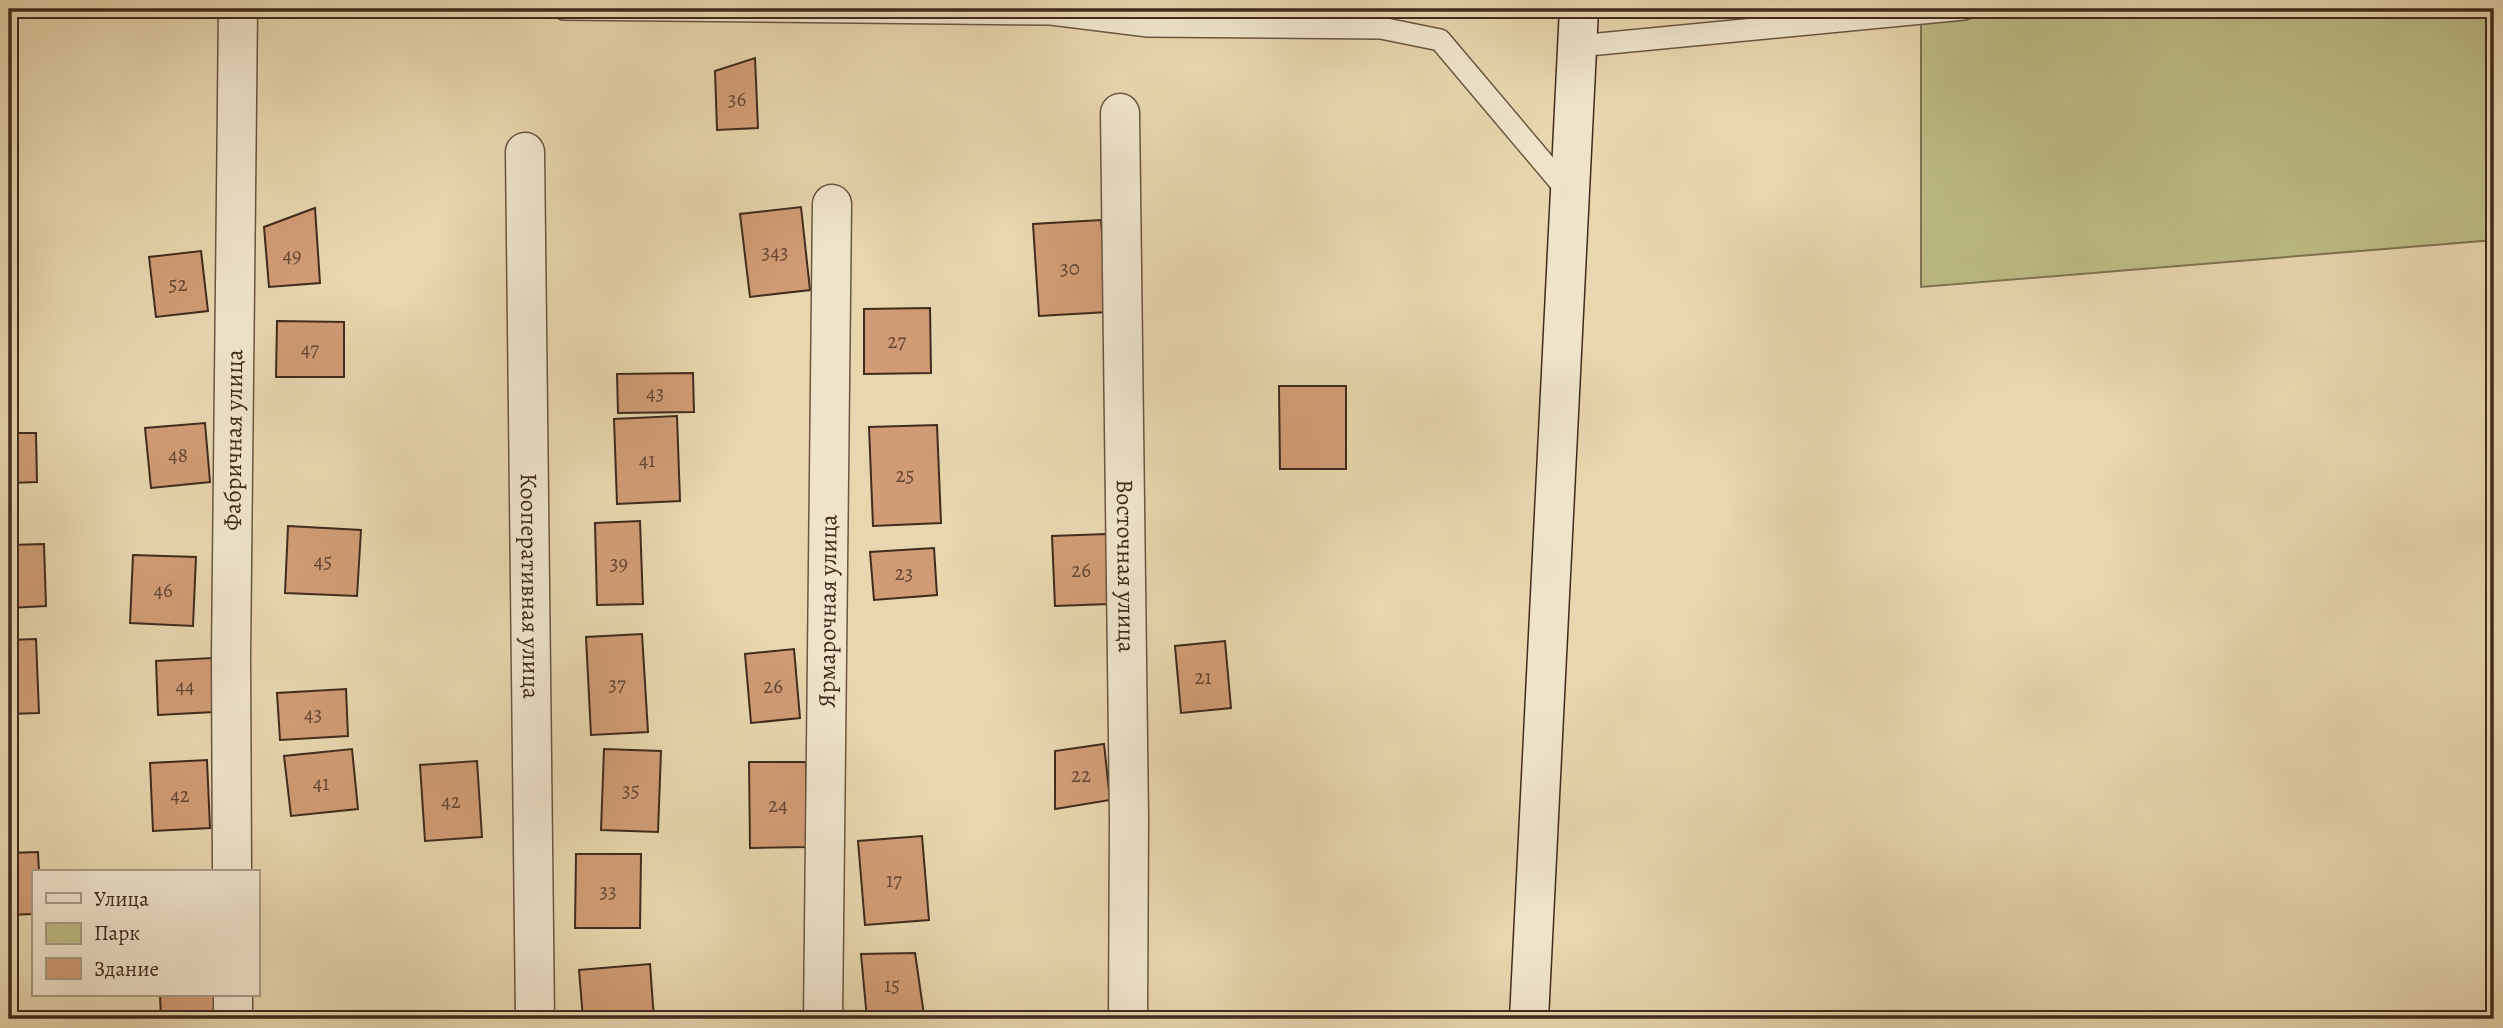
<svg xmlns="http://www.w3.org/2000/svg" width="2503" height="1028" font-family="Alegreya,serif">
	<rect width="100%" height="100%" fill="#e7d6ae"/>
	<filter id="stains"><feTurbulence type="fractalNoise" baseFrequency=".00286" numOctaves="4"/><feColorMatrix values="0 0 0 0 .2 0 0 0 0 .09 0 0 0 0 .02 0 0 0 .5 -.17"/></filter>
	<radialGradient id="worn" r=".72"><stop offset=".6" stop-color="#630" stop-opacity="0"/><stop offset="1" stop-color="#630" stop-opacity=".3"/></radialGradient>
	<g fill="#bdbc85" stroke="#7f7451" stroke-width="2">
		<path d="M1633,9H1743L1641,18Z"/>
		<path d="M1921,9H2494V240L1921,287Z"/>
	</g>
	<g fill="#d19c75" stroke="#412b1d" stroke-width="2">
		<path d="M755,58L758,128L717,130L715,71Z"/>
		<path d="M801,207L810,290L750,297L740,214Z"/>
		<path d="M315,208L320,283L269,287L264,227Z"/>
		<path d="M1101,220L1108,312L1039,316L1033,224Z"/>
		<path d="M201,251L208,311L156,317L149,257Z"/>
		<path d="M930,308L931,373L864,374V309Z"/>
		<path d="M277,321L344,322V377H276Z"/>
		<path d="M693,373L694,412L618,413L617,374Z"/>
		<path d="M1279,386H1346V469H1280Z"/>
		<path d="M677,416L680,501L617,504L614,419Z"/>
		<path d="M205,423L210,482L151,488L145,428Z"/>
		<path d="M937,425L941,523L873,526L869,427Z"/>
		<path d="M9,433H36L37,482L9,483Z"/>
		<path d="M640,521L643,604L597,605L595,523Z"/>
		<path d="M288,526L361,530L357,596L285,593Z"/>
		<path d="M1106,534L1109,604L1055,606L1052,536Z"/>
		<path d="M44,544L46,606L9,608V545Z"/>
		<path d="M934,548L937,595L874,600L870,552Z"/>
		<path d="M133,555L196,557L193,626L130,623Z"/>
		<path d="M642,634L648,732L591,735L586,637Z"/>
		<path d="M36,639L39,713L9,714V640Z"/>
		<path d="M1225,641L1231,708L1181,713L1175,646Z"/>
		<path d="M794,649L800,718L751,723L745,654Z"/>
		<path d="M212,658L214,712L158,715L156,661Z"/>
		<path d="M346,689L348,736L280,740L277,693Z"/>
		<path d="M1104,744L1110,800L1055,809V751Z"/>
		<path d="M352,749L358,809L291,816L284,756Z"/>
		<path d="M604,749L661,751L658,832L601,830Z"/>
		<path d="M207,760L210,828L153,831L150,763Z"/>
		<path d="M477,761L482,837L425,841L420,765Z"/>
		<path d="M749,762H806L807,847L750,848Z"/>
		<path d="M922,836L929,920L865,925L858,841Z"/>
		<path d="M38,852L39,872H33V914L9,915V853Z"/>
		<path d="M576,854H641L640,928H575Z"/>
		<path d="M915,953L924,1015L898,1019H867L861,954Z"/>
		<path d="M650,964L654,1019H583L579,970Z"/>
		<path d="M160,995H215L216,1019H161Z"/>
	</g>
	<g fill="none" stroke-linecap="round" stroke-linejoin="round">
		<defs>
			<g id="lane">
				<path d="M564,9L1051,14L1148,26L1381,28L1440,40L1570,194"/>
				<path d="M1578,46L1964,9"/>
			</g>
			<g id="street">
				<path id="s1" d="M1120,113L1129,818L1128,1019"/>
				<path id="s2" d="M525,152L535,1019"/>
				<path id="s3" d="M232,872L231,656L238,9"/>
				<path d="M233,995V1019"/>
				<path id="s4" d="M823,1019L832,204"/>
			</g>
			<path id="secondary" d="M1529,1019L1579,9"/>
		</defs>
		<use href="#lane" stroke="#6a5641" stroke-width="24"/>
		<use href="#street" stroke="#6a5641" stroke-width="41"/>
		<use href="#secondary" stroke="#412b1d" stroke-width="41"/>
		<use href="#lane" stroke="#efe4ca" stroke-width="21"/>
		<use href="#street" stroke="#efe4ca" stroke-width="38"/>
		<use href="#secondary" stroke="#efe4ca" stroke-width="38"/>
	</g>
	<g text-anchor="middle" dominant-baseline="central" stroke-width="7" stroke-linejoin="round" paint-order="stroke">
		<g font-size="21" fill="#654733">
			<text x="737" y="99">36</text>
			<text x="775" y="252">343</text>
			<text x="292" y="255">49</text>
			<text x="1070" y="268">30</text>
			<text x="178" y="284">52</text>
			<text x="897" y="341">27</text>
			<text x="310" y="349">47</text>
			<text x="655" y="393">43</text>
			<text x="178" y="455">48</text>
			<text x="647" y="460">41</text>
			<text x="905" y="475">25</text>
			<text x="323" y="561">45</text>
			<text x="619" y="563">39</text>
			<text x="1081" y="570">26</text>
			<text x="904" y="573">23</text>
			<text x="163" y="590">46</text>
			<text x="1203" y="677">21</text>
			<text x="617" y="684">37</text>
			<text x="185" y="686">44</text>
			<text x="773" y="686">26</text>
			<text x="313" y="714">43</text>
			<text x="1081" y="775">22</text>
			<text x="321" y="783">41</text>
			<text x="631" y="790">35</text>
			<text x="180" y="795">42</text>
			<text x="451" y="801">42</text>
			<text x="778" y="805">24</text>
			<text x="894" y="880">17</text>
			<text x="608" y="891">33</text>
			<text x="892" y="985">15</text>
		</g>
		<g font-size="24" fill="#412b1d" stroke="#efe4ca">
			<text stroke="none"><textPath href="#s3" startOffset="432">Фабричная улица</textPath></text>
			<text stroke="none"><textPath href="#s1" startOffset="453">Восточная улица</textPath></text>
			<text stroke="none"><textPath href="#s2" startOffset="434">Кооперативная улица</textPath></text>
			<text stroke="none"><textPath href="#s4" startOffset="408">Ярмарочная улица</textPath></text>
		</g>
	</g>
	<rect width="2503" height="1028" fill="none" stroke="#e7d6ae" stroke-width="35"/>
	<rect x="10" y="10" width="2482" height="1007" fill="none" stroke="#412b1d" stroke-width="3.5"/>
	<rect x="18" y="18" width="2468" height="993" fill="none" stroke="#412b1d" stroke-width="2"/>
	<rect x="32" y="870" width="228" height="126" fill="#efe4ca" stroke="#a99a85" stroke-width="2"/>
	<rect x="46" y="893" width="35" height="10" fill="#efe4ca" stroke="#a99a85" stroke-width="2"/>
	<text x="94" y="906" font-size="21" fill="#412b1d">Улица</text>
	<rect x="46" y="923" width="35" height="21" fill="#bdbc85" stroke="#a99a85" stroke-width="2"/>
	<text x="94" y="940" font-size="21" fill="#412b1d">Парк</text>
	<rect x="46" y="958" width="35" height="21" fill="#d19c75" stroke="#a99a85" stroke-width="2"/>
	<text x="94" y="976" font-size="21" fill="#412b1d">Здание</text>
	<rect width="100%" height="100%" filter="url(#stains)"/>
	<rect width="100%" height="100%" fill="url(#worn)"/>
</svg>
